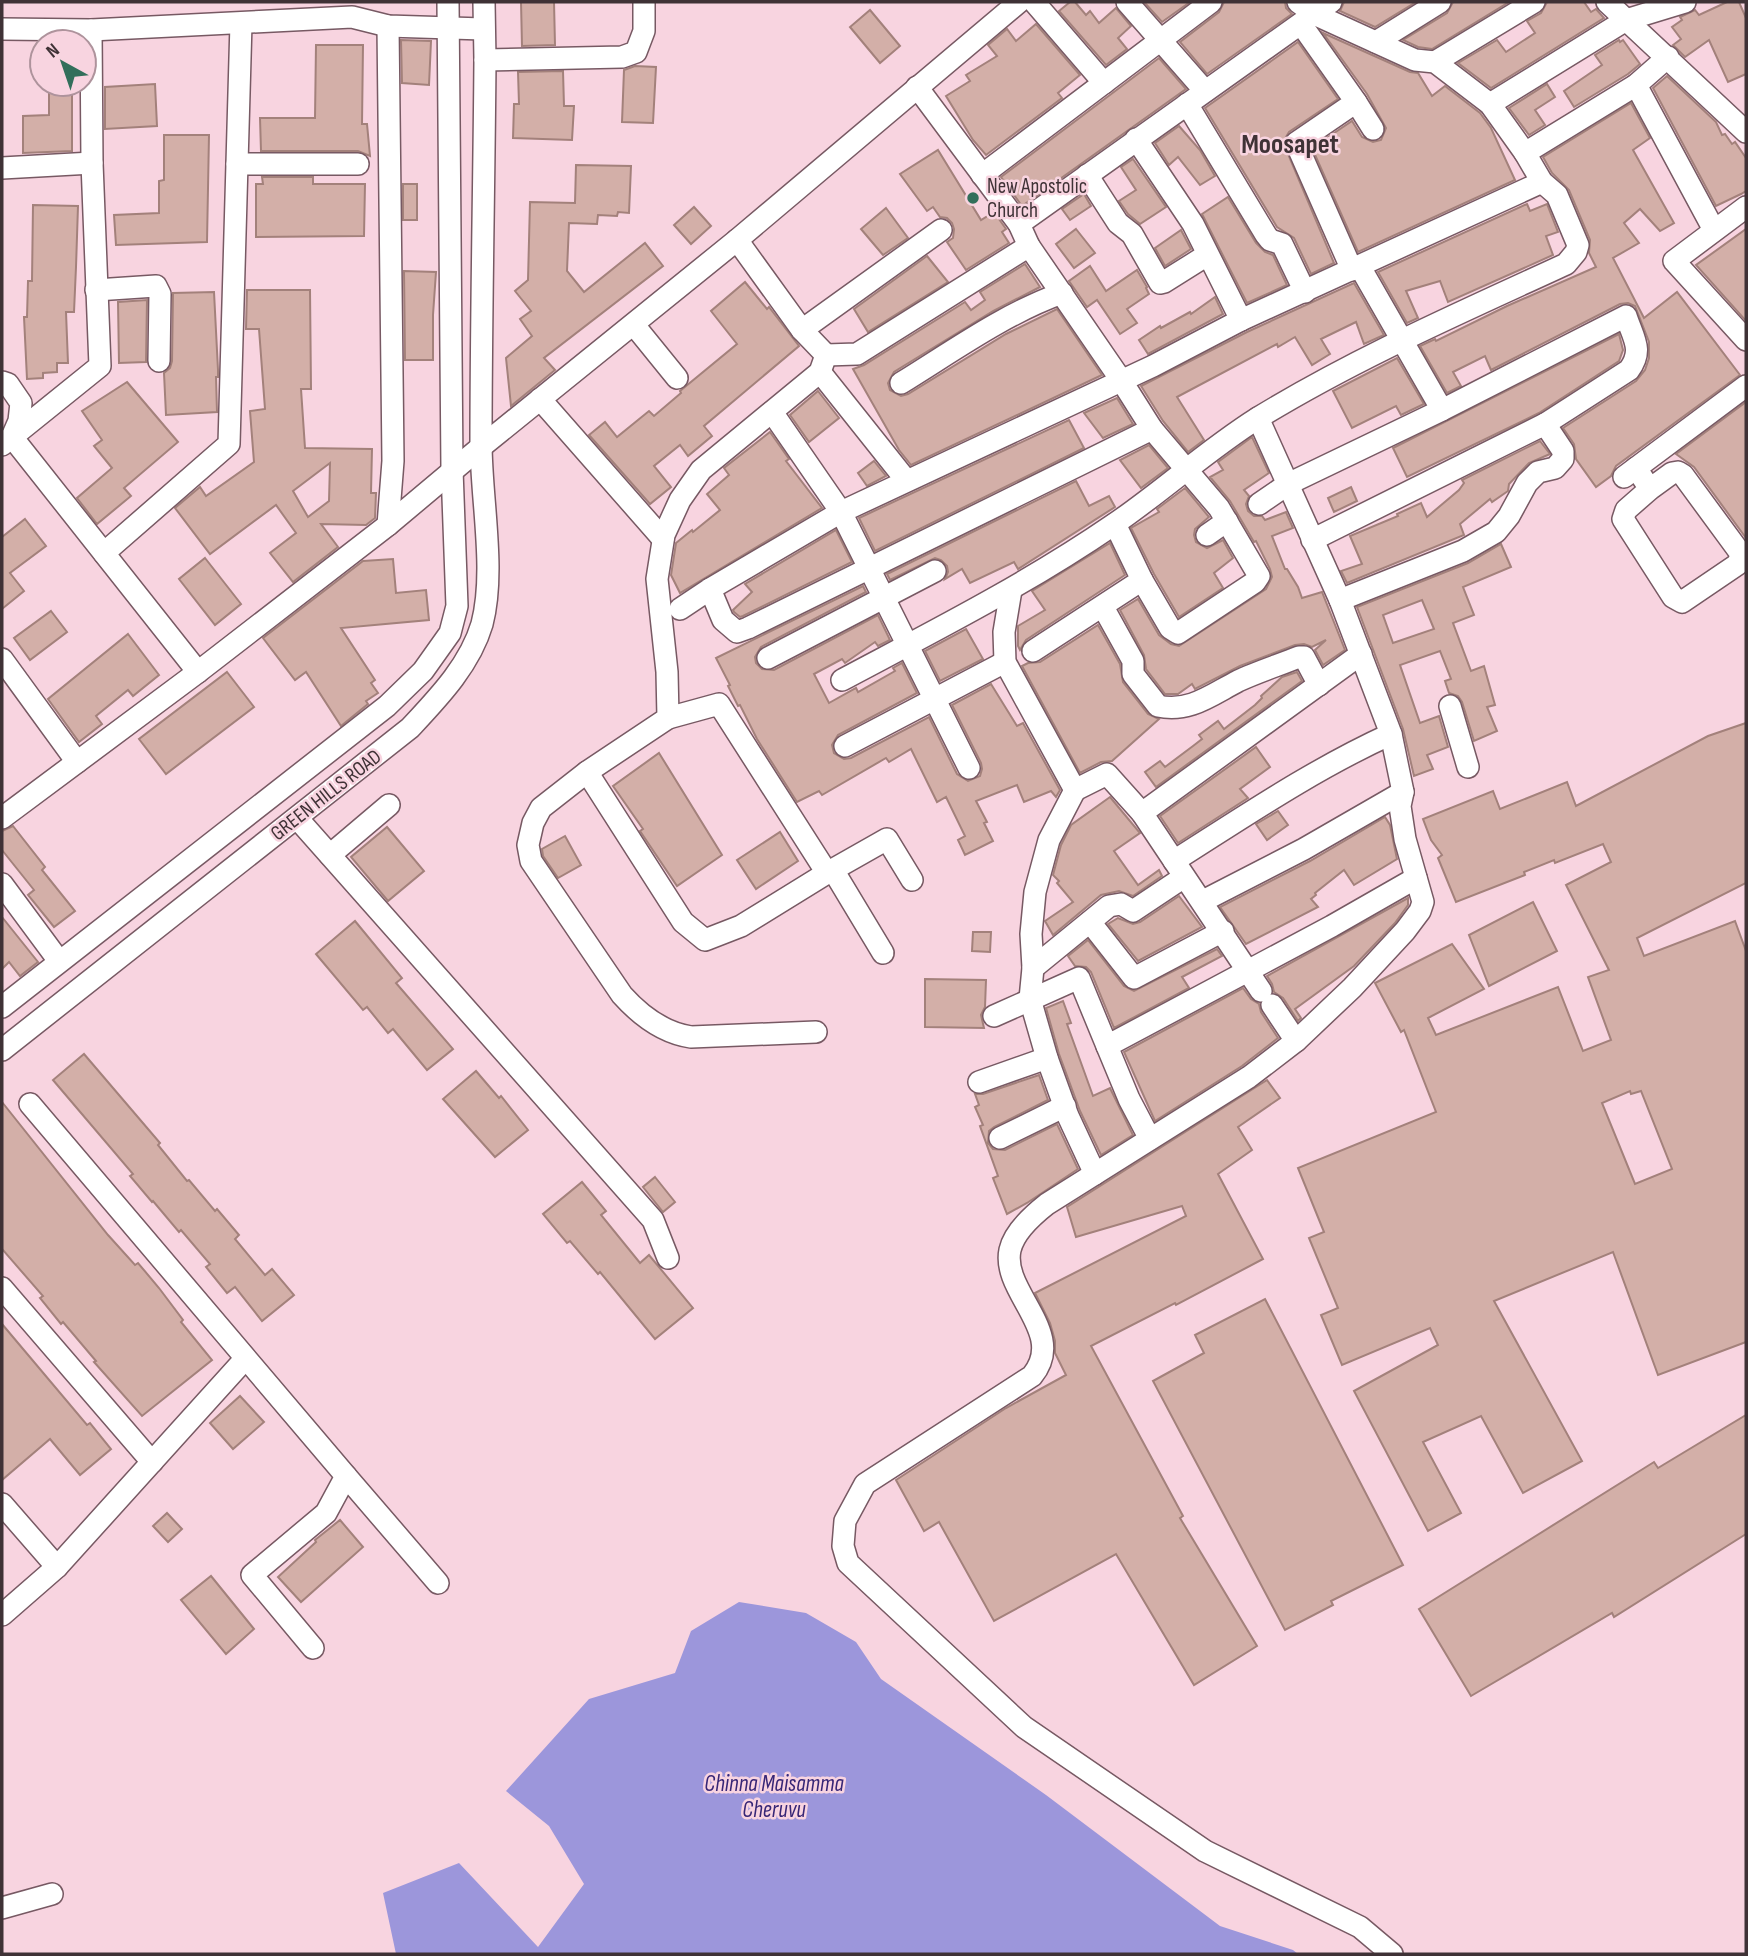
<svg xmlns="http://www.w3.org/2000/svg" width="1748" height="1956" font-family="'Sofia Sans Condensed',sans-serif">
	<rect width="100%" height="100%" fill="#f8d4e0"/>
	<path fill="#9c96db" d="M739,1602L806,1613L856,1642L881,1679L1046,1795L1220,1926L1293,1950L1298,1954H396L383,1893L459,1863L538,1947L584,1884L549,1826L506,1791L589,1699L675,1673L691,1631Z"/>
	<g fill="#d3afa8" stroke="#a3817b" stroke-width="2" fill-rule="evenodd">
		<path d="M521,2H554L555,45L522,46Z"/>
		<path d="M1070,2H1075L1086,15L1090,11L1099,23L1116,8L1131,26L1118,38L1127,49L1106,65L1059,11Z"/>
		<path d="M1144,2H1190L1162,22Z"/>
		<path d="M1224,2H1285L1286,8L1292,14L1207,74L1180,42L1219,12Z"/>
		<path d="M1344,2H1416L1375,27L1340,11Z"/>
		<path d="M1453,2H1509L1432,49L1418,47L1403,40L1447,13Z"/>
		<path d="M1547,2H1584L1591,12L1596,9L1604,18L1491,88L1458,63L1497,40L1506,52L1535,33L1527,21L1541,13Z"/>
		<path d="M1727,2H1739L1746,18V74L1728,82L1709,40L1685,57L1673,45L1681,39L1672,27L1682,20L1680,17L1695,10L1699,15Z"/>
		<path d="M870,10L900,46L880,63L850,27Z"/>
		<path d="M1036,24L1080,75L1058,93L1062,98L986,155L973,140L946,96L970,81L966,75L997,56L988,45L1007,29L1016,41Z"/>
		<path d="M1323,33L1410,72L1418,73L1432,96L1445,86L1480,113L1491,128L1515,180L1358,252L1312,148L1352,121L1362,137L1373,142L1381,140L1386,128L1367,94Z"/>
		<path d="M401,40L431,41L429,85L402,83Z"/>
		<path d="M1619,40L1620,42L1623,40L1640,64L1628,74L1574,107L1564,91L1602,65L1595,55Z"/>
		<path d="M1298,42L1338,99L1289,132L1283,142L1334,263L1311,274L1294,238L1277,227L1205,108Z"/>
		<path d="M316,45H363L362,124H367L370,156L358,151H261L260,118H315Z"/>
		<path d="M1159,58L1186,89L1022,206L1001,177Z"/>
		<path d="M635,66L656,67L653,123L622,122L624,70Z"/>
		<path d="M563,71L564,106H574L572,140L513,138L514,104H519L518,72Z"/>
		<path d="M1667,76L1716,122L1722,135L1725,134L1732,144L1735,142L1746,158V191L1741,194L1716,206L1653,88Z"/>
		<path d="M49,84H72V151L23,153V116L49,115Z"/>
		<path d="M155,84L157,126L105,129V87Z"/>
		<path d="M1547,84L1555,97L1535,110L1545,125L1529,135L1509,108Z"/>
		<path d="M1631,103L1650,138L1633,150L1674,223L1660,231L1640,209L1624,223L1639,243L1613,258L1644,318L1677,292L1740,375L1616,466L1611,476L1596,487L1576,459L1574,444L1563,428L1636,381L1645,370L1649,358V342L1635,306L1628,303L1620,304L1491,370L1485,356L1453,372L1461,386L1447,393L1420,346L1435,339L1436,341L1507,306L1596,267L1589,253L1590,240L1569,190L1552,173L1543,157Z"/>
		<path d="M1179,126L1200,150L1215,176L1200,185L1178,157L1169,165L1155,143Z"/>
		<path d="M164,135H209L207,242L116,245L114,215L159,213V181L164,180Z"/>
		<path d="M938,150L981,220L994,212L1006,229L1002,232L1009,243L966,270L947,242L953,238L954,229L952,223L947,218L940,217L933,207L927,211L900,174Z"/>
		<path d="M1133,159L1166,207L1140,224L1128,214L1119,201L1136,190L1121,167Z"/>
		<path d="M576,165L631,166L629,213L618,212L617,216L598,215L597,224L569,223L567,271L584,292L645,243L663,266L544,358L555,370L511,406L506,358L532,336L520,319L531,311L515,291L528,280L530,202L575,203Z"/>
		<path d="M262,177H313V184H365L364,236L256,237V184H263Z"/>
		<rect x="403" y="184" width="14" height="36"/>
		<path d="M1084,194L1091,206L1070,220L1062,209Z"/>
		<path d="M1228,197L1256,243L1265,252L1273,255L1287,285L1247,303L1202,214Z"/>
		<path d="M1527,204L1530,211L1547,204L1558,232L1546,236L1553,255L1448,302L1440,281L1406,291L1418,318L1407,323L1378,272Z"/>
		<path d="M33,205L78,206L76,267L74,312H66L68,363H57V372L43,373V378L27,379L24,317H27L28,281H32Z"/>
		<path d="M694,207L711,226L691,244L674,225Z"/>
		<path d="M886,208L908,238L883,255L861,229Z"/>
		<path d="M1076,229L1095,253L1074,268L1056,244Z"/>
		<path d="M1746,229V321L1696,265Z"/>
		<path d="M1181,230L1191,249L1165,266L1155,248Z"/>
		<path d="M927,256L948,282L868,332L854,309Z"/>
		<path d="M1025,264L1040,287L993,311L894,372L888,383L890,390L901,396L908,394L1006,334L1057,309L1102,375L911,465L899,450L853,369L864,365L965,302L971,310L985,300L980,292Z"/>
		<path d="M1090,266L1106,291L1137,270L1147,287L1146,288L1149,294L1127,309L1137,323L1120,334L1097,300L1087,307L1069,281Z"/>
		<path d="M404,271L436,272L433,315V360H405Z"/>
		<path d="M745,282L767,309L769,307L799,346L704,426L712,436L688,456L680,445L654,466L671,487L650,504L589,435L605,422L617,437L649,411L654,416L681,393L680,391L737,344L711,311Z"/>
		<path d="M1354,283L1384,335L1364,344L1356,322L1321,339L1330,354L1312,365L1295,337L1278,347L1277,344L1177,397L1204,440L1188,452L1163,421L1141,386L1247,332Z"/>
		<path d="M247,290H310L311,389H301L305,448L372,449L371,493H376L375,518L366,525L321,524L338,547L293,582L270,553L296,533L276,505L210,554L175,508L200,487L206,496L254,462L250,411L265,409L259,329H246ZM330,463L329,501L308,517L293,491Z"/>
		<path d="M214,292L218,370V377H216L217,412L166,415L164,373L170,368L172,361L173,293Z"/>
		<path d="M1215,297L1223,314L1148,354L1139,340L1160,326L1161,328L1190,312L1191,314Z"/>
		<path d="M147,300L146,362L119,363L118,302Z"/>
		<path d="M1619,334L1623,350L1619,361L1539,413L1407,477L1393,448Z"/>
		<path d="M1397,358L1424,404L1401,415L1396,406L1352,428L1333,391Z"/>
		<path d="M127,382L178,442L124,488L131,496L97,524L77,498L112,468L94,446L102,440L82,411Z"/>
		<path d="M818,391L839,418L809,442L790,415Z"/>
		<path d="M1117,398L1133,424L1103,438L1084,413Z"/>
		<path d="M1746,402V538L1694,467L1676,454Z"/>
		<path d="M1069,420L1084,448L875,551L859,518Z"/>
		<path d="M770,432L789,459L786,461L822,508L680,593L671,575L676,543L692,530L693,532L720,510L707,494L729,475L724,468Z"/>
		<path d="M1252,437L1269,473L1244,490L1249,496L1246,504L1248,511L1254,516H1262L1265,520L1286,512L1293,528L1272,536L1285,569H1287L1298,587L1302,598L1322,592L1345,650L1323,665L1315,650L1326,640L1312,647L1304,644L1295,645L1240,666L1195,689L1192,684L1178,694H1165L1146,669L1144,655L1120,610L1138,599L1159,635L1171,644L1179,646L1266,589L1272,577L1270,569L1256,541L1254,542L1230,501L1210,477L1223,470L1218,462Z"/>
		<path d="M1540,441L1550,454L1529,463L1509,484L1508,491L1492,502L1490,499L1460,524L1464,535L1347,583L1341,571L1362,564L1350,536L1398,516L1397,514L1421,503L1427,517L1459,490L1464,483L1462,480Z"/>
		<path d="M1149,445L1168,468L1141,488L1120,460Z"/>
		<path d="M874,461L886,476L867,486L858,473Z"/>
		<path d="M1076,481L1089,506L1109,496L1115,507L1018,569L1014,562L970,583L962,569L945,579L948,572L947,566L941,560L935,558L890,580L887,574Z"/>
		<path d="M1351,487L1357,501L1334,512L1328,498Z"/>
		<path d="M1185,488L1209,517L1195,529L1194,535L1196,542L1207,548L1223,540L1233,558L1214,573L1223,588L1179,617L1154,574L1131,528L1159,512L1157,509Z"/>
		<path d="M25,519L46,546L10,573L24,591L2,609V537Z"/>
		<path d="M836,530L852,562L743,616L740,617L734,612L733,610L752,592L745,584Z"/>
		<path d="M1110,543L1125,575L1026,640L1020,650L1018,646V626L1045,610L1032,591Z"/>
		<path d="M1501,544L1511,567L1463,587L1474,615L1453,623L1471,671L1484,666L1495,705L1487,707L1497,731L1474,741L1462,702L1458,696L1449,693L1445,681L1451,679L1440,651L1400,665L1420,723L1439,716L1448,747L1427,755L1433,769L1414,776L1403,729L1357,607L1468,563ZM1422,600L1434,629L1393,643L1383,615Z"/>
		<path d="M205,558L241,604L215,625L179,579Z"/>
		<path d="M393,559L396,593L426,590L429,620L341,628L375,680L371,683L378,693L366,701L368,704L341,726L306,672L295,680L263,638L363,561Z"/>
		<path d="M863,586L866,592L761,647L755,657L756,663L762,669L774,670L878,615L890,640L878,646L875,642L845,663L842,659L814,674L829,703L856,688L858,692L895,671L893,668L902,663L917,693L838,735L832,745L834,753L844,759L851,758L929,717L957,774L968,781L980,776L982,769L981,763L952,705L991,684L1017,726L1023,723L1060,790L1056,797L1051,791L1024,802L1017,785L976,801L987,822L984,823L993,841L965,855L958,840L965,836L946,797L937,802L911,749L889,762L886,758L822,795L819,791L797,802L757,739L740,705L738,706L728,686L730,685L716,658Z"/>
		<path d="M51,611L67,632L30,660L14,638Z"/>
		<path d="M1098,625L1120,664L1123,682L1148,714L1159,719L1112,761L1101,762L1080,773L1022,666L1028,663L1040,662Z"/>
		<path d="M966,629L983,659L940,681L925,651Z"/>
		<path d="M128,634L159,675L133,696L128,690L96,716L102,724L79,742L48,699Z"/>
		<path d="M227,672L254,707L166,774L139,739Z"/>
		<path d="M1297,672L1302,681L1156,787L1145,772L1160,761L1165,767L1193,746L1202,739L1199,735L1218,721L1224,729L1255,705L1262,698L1261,696L1282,677Z"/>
		<path d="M1746,723V883L1637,938L1644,956L1735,921L1746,951V1342L1658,1375L1613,1252L1494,1301L1582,1461L1523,1493L1481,1416L1423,1442L1461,1513L1428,1531L1354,1391L1438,1345L1430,1328L1342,1365L1321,1315L1338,1308L1309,1238L1324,1232L1298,1168L1436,1112L1404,1030L1401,1032L1375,983L1452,944L1484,989L1428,1018L1436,1035L1558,987L1583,1051L1611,1040L1588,977L1609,970L1566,885L1611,862L1603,844L1555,863L1554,860L1524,872L1525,875L1456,902L1438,858L1442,855L1431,840L1423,819L1493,791L1500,809L1567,782L1576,806L1708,736ZM1630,1091L1631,1094L1641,1091L1672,1169L1635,1184L1602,1103Z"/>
		<path d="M1256,747L1270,767L1240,789L1248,798L1178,843L1160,816Z"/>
		<path d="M659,753L722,855L677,886L640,831L643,829L613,786Z"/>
		<path d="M1110,797L1140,833L1114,851L1138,885L1159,870L1162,876L1133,896L1119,891L1101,895L1053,935L1045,921L1073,902L1057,883L1059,881L1053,875L1061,845L1071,825Z"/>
		<path d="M1278,811L1288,825L1267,840L1256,824Z"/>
		<path d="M1385,817L1390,825L1397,859L1354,885L1344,870L1315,893L1316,895L1311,899L1318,907L1246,944L1220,907L1310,861Z"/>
		<path d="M13,826L45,867L42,870L75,911L54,927L28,895L34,890L2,850V831Z"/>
		<path d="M387,827L424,871L388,901L351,857Z"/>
		<path d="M780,832L798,861L756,889L737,860Z"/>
		<path d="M565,836L581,865L558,878L543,856L542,849Z"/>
		<path d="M1179,896L1202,927L1138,961L1108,924L1118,918L1133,924L1140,922Z"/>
		<path d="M1408,898V905L1395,923L1354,966L1295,1009L1301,1018L1298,1021L1283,998L1274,992L1272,984L1267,976Z"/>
		<path d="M1533,902L1557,951L1489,986L1469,935Z"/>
		<path d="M2,917L38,962L20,976L9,962L2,969Z"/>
		<path d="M355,921L402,978L396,983L453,1049L427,1070L393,1029L388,1033L367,1007L363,1010L316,954Z"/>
		<path d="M973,932H991L990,952L972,951Z"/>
		<path d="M1088,940L1124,986L1134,991L1217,949L1222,956L1182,977L1189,988L1114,1028L1091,972L1086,967L1075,966L1068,956Z"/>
		<path d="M925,979L986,980L985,1007L981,1015L984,1028L925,1027Z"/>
		<path d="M1243,988L1251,999L1259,1004L1261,1012L1278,1038L1242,1066L1155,1121L1124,1052Z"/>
		<path d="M1063,1001L1071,1023L1067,1024L1093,1096L1110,1088L1133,1135L1101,1155L1080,1111L1059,1054L1046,1008Z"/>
		<path d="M84,1054L160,1143L158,1145L187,1181L189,1180L215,1211L217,1209L239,1235L235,1239L265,1275L272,1269L294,1295L262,1321L235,1287L227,1293L206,1267L210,1264L181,1230L179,1232L153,1201L152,1202L130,1176L133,1174L53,1080Z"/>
		<path d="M476,1071L499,1098L501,1096L528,1130L495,1157L443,1099Z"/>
		<path d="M1039,1075L1048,1100L994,1127L989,1131L988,1143L993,1149L1005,1150L1057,1124L1078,1169L1027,1203L1007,1214L993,1178L998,1176L980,1126L983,1125L975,1107L979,1105L975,1094H983Z"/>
		<path d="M1267,1080L1280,1098L1238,1127L1252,1150L1218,1174L1263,1259L1176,1305L1175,1303L1091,1346L1183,1516L1180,1518L1257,1646L1194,1685L1116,1554L994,1621L939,1522L924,1531L896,1480L1006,1408L1066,1375L1055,1353V1341L1050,1323L1035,1293L1186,1216L1182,1206L1076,1237L1067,1207Z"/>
		<path d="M2,1102L108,1235L135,1265L138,1263L159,1288L183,1320L181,1322L212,1360L142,1416L94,1362L96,1361L63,1322L61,1324L40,1298L43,1296L2,1249Z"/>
		<path d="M655,1177L675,1202L663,1212L643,1187Z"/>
		<path d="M582,1182L606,1211L601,1215L640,1263L649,1255L693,1308L655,1339L600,1272L598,1274L570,1241L567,1243L543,1214Z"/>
		<path d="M1265,1299L1403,1565L1331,1601L1333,1605L1285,1630L1153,1381L1204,1353L1195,1335Z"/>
		<path d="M2,1324L87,1425L90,1423L111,1449L80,1475L50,1439L2,1480Z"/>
		<path d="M240,1396L264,1422L233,1449L210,1423Z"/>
		<path d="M1746,1415V1534L1614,1617L1612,1613L1471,1696L1419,1609L1654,1462L1658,1468Z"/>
		<path d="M167,1513L182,1529L168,1542L153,1526Z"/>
		<path d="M340,1520L363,1547L301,1602L278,1577L316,1542L315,1540Z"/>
		<path d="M211,1576L254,1629L226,1654L181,1600Z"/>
	</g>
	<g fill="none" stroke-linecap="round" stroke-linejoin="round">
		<defs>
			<g id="minor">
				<path d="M1034,2L1104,83"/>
				<path d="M1127,2L1205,91"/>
				<path d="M1607,2L1746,132"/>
				<path d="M1301,24L1356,102L1296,143L1352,270"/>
				<path d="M2,29L91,30L352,17L388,26L483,29"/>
				<path d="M1376,42L1440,2"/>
				<path d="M485,60L622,57L636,52L644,31V2"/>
				<path d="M1435,62L1534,2"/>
				<path d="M1636,85L1714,230"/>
				<path d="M917,87L1019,224L1029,246L1121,380L1152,429L1219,508L1259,576L1255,582L1178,633L1170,628L1142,580"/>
				<path d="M1356,102L1373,129"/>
				<path d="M1187,104L1266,235L1270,240L1282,244L1305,292"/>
				<path d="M1490,104L1626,20L1685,2"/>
				<path d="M1136,139L1193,224L1241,320"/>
				<path d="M1525,153L1636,85L1668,57"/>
				<path d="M237,164H358"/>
				<path d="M2,168L92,163"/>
				<path d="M982,175L1211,2"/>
				<path d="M1087,175L1118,223L1132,234L1160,283L1164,282L1207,255"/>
				<path d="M1746,207L1674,261L1746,340"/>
				<path d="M1019,224L1331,2"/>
				<path d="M737,240L802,330L826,355L820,372L701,470L680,500L664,535L657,579L667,672L668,718L587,772L541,808L533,823L528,845L531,861L622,995C640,1015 664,1033 691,1037L816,1032"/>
				<path d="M1360,267L1442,410"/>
				<path d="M96,290L156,286L160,294L159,361"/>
				<path d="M634,325L677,378"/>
				<path d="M802,330L941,230"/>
				<path d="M826,355L857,354L1029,246"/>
				<path d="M820,372L906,480"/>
				<path d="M2,382L8,384L21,403L19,421L12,437"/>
				<path d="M901,383C953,351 1004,314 1062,293"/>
				<path d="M540,399L663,539"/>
				<path d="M772,412L841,512L969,768"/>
				<path d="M1258,418L1340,600L1391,734L1403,792L1400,806L1405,839L1423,902L1420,911L1405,931L1352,988L1296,1041L1249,1077L1047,1204C1033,1215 1014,1232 1010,1250C1001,1292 1068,1333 1032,1376L865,1484L845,1521L843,1546L848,1563L1024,1727L1205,1851L1360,1927L1392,1954"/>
				<path d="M1152,429L748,628L737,632L723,620L710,589L841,512L1153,366L1241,320L1542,182"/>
				<path d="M12,437L198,672"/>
				<path d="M2,445L100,366L92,163L91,30"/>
				<path d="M1636,468L1650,489L1672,473L1678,472L1683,475L1741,554L1738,564L1682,602L1673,597L1623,519L1626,510L1650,489"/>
				<path d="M1624,477L1746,386"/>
				<path d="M1259,504L1288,484L1442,410L1626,316C1633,338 1644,350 1629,370L1545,424"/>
				<path d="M388,525L393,461L388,26"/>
				<path d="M1207,535L1227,521"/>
				<path d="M1312,540L1545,424L1563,451V459L1555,468L1538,472L1527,483L1509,516L1496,532L1463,551L1340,600"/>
				<path d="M104,553L229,444L241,23"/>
				<path d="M1011,590L1004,632L1005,662L1075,790L1049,840L1035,892L1031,934L1033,968L1030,999L1047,1058L1068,1116L1095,1174"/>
				<path d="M1103,607L1133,661V674L1158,706C1189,713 1211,695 1238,681C1257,672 1279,665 1299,657H1304L1319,685"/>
				<path d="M680,609L710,589"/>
				<path d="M1033,651L1142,580L1115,524"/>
				<path d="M768,658L935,571"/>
				<path d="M2,659L77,762"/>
				<path d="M842,680C934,631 1027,584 1113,525C1163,491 1207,450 1258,418C1356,358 1462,312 1566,264L1576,252L1578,245L1557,195L1542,182L1525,153L1490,104L1435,62L1415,60L1314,14L1298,2"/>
				<path d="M1450,706L1468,767"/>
				<path d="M668,718L719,704L827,873"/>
				<path d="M845,746L1005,662"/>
				<path d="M587,772L683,922L705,940L741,926L827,873L887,839L912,880"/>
				<path d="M1075,790L1107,774L1142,813L1261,991"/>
				<path d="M1142,813L1361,654"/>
				<path d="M2,818L198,672L388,525L481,447L737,240L1019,2"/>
				<path d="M297,818L653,1220L668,1258"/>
				<path d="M330,855L389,805"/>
				<path d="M1174,861C1245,816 1314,769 1391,734"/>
				<path d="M833,870L883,953"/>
				<path d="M2,884L59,961"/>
				<path d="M1203,901L1304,849L1403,792"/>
				<path d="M1090,922L1134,978L1223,931"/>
				<path d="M1033,968L1109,906L1121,904L1133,911L1184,877"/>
				<path d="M1272,1005L1296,1041"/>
				<path d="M2,1007L387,706L423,671L450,633L457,606L452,470L448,2"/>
				<path d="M994,1016L1079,978L1107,1046L1332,926L1416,878"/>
				<path d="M1107,1046L1129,1099L1150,1139"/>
				<path d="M2,1050L410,728C438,698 470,665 482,624C496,571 481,499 481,443C481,315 484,188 485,60L484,2"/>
				<path d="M979,1082L1047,1058"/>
				<path d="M30,1104L346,1476L326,1513L252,1575L313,1648"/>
				<path d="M1000,1138L1065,1106"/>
				<path d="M2,1288L152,1462"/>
				<path d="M346,1476L438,1583"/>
				<path d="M2,1504L57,1567"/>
				<path d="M2,1615L57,1567L245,1359"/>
				<path d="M2,1908L52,1894"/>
			</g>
		</defs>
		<use href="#minor" stroke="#775963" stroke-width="24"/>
		<use href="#minor" stroke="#fff" stroke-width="21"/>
	</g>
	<circle fill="#326f5b" stroke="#f8d4e0" stroke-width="2.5" cx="973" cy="198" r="7"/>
	<g text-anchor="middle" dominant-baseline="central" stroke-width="5" stroke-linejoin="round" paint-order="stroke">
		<g font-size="21" fill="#3f3236" stroke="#f8d4e0" text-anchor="start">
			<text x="987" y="186">New Apostolic<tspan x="987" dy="24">Church</tspan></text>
		</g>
		<g font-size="21" fill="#3f3236" stroke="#f8d4e0">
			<text transform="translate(326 795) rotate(-38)">GREEN HILLS ROAD</text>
		</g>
		<g font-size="23" font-style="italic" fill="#372676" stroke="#f8d4e0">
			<text x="774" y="1784">Chinna Maisamma<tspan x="774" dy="26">Cheruvu</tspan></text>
		</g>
		<g font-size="28" font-weight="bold" fill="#3f3236" stroke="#f8d4e0">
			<text x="1290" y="144">Moosapet</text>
		</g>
	</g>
	<rect width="1748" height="1956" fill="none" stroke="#3f3236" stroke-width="7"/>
	<g transform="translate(63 63) rotate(320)"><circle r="33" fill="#f8d4e0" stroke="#ae939c" stroke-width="2"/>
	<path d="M0-5L12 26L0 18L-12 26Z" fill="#326f5b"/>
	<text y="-10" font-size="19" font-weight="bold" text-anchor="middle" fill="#3f3236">N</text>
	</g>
</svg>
